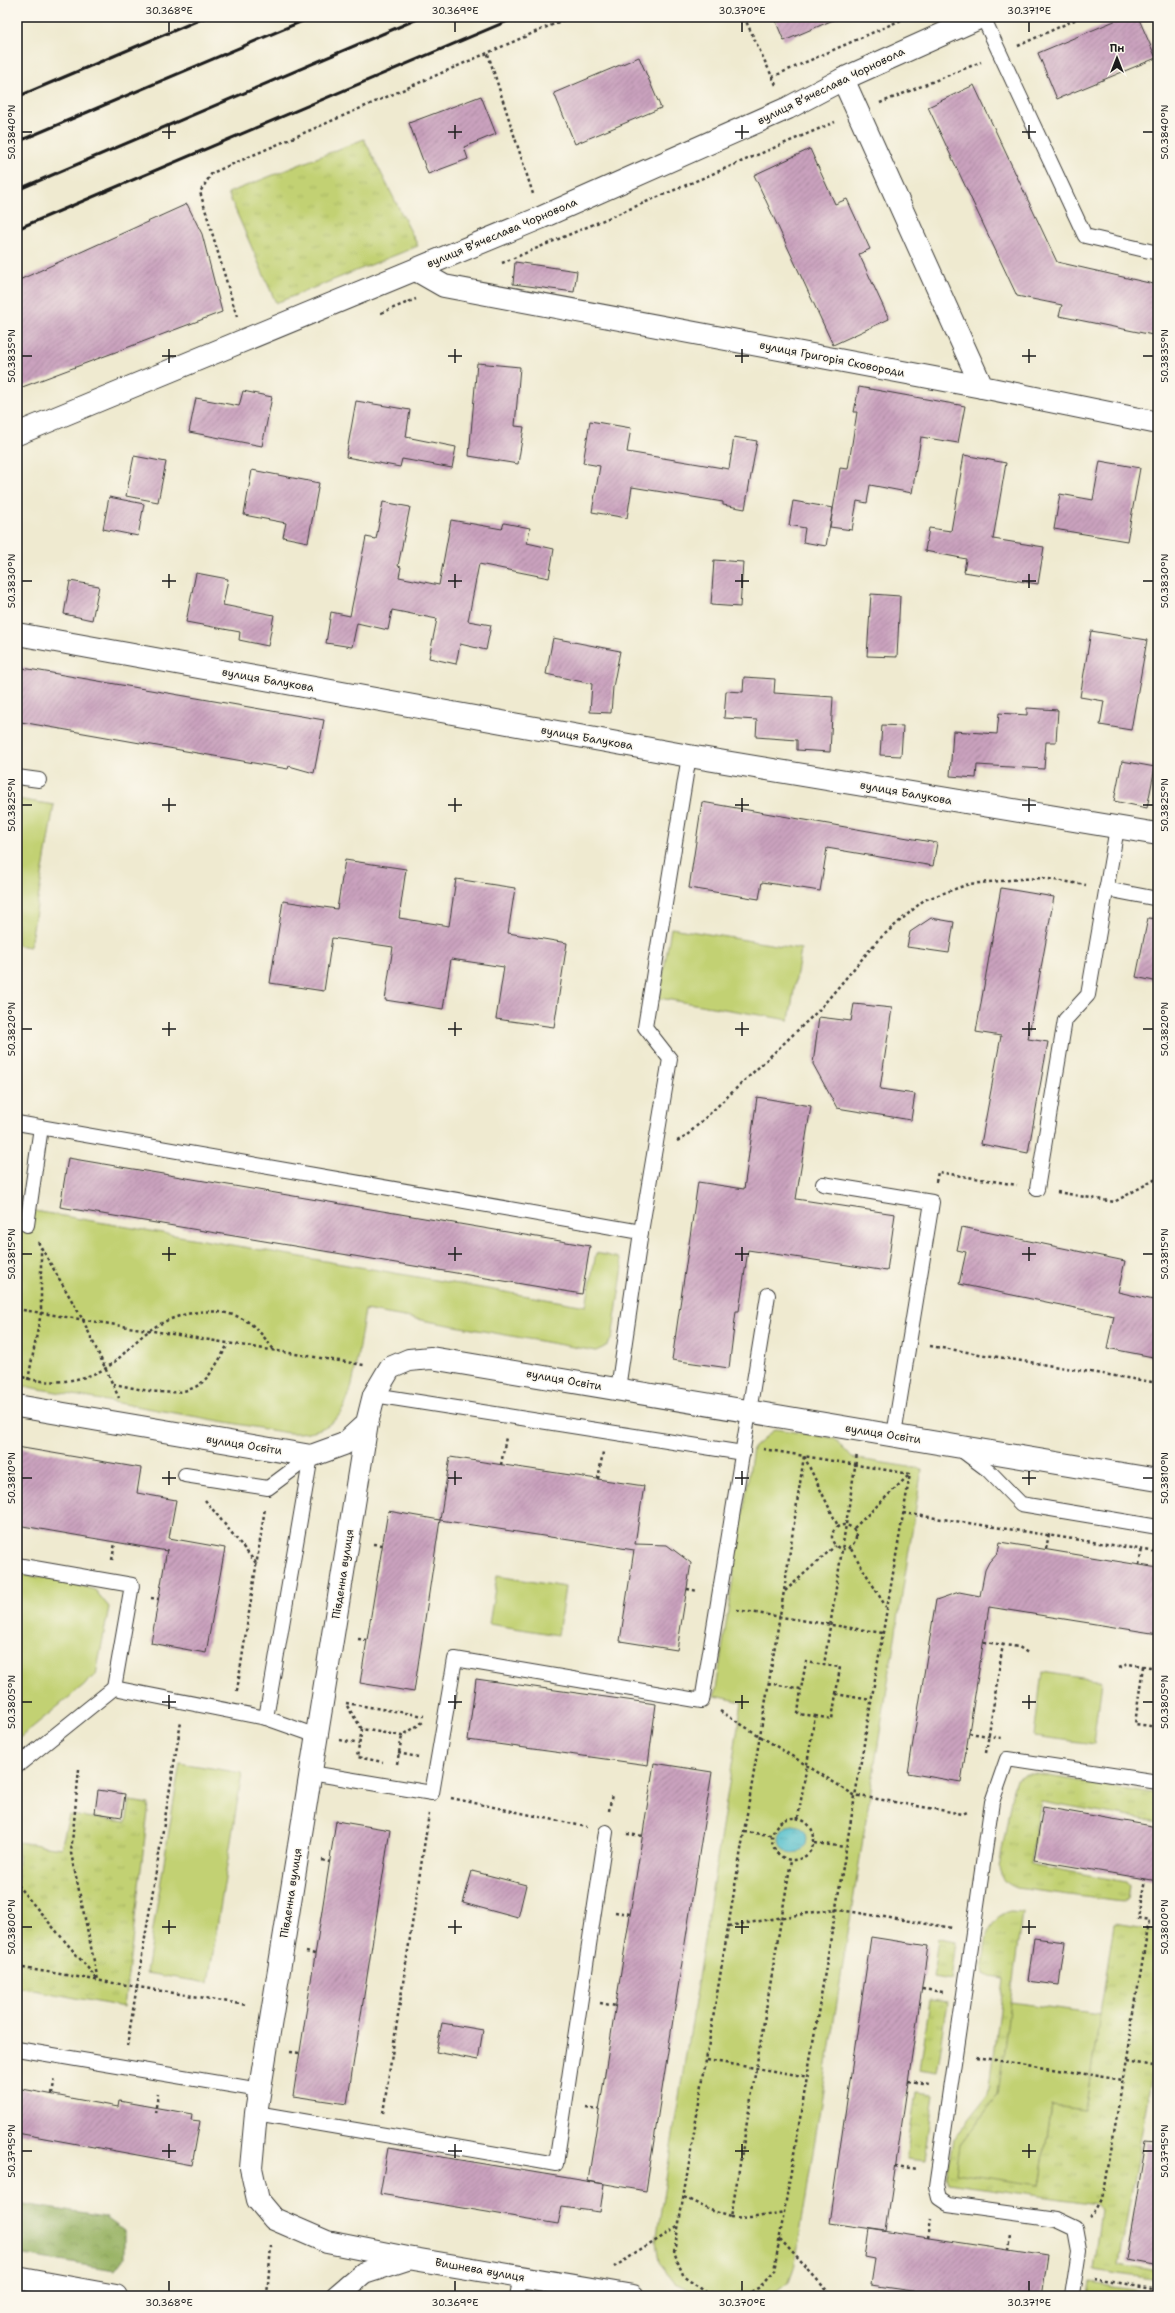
<svg xmlns="http://www.w3.org/2000/svg" width="1175" height="2313" font-family="'Shantell Sans',sans-serif">
	<defs>
		<pattern id="grass-tufts" width="24" height="20" patternUnits="userSpaceOnUse"><rect width="24" height="20" fill="#c2d173"/><path d="M3 7l-1-3M5 7V3M7 7l1-3M15 17l-1-3M17 17v-4M19 17l1-3" fill="none" stroke="#a6b363"/></pattern>
		<pattern id="forest-crowns" width="20" height="18" patternUnits="userSpaceOnUse"><rect width="20" height="18" fill="#99b365"/><path d="M2 6a3 3 0 1 1 6 0M12 15a3 3 0 1 1 6 0" fill="none" stroke="#839957"/></pattern>
		<pattern id="water-ripples" width="26" height="14" patternUnits="userSpaceOnUse"><rect width="26" height="14" fill="#52bfcb"/><path d="M2 4q2-2 4 0t4 0M15 11q2-2 4 0t4 0" fill="none" stroke="#439aa4"/></pattern>
		<pattern id="building-hatch" width="6" height="6" patternUnits="userSpaceOnUse"><rect width="6" height="6" fill="#caa2be"/><path d="M-1 1l2-2M0 6l6-6M5 7l2-2" fill="none" stroke="#a3839a"/></pattern>
	</defs>
	<rect width="100%" height="100%" fill="#fbf7ec"/>
	<filter id="ink" filterUnits="userSpaceOnUse"><feTurbulence type="fractalNoise" baseFrequency=".025" numOctaves="2"/><feDisplacementMap in="SourceGraphic" scale="8" xChannelSelector="R" yChannelSelector="G"/><feConvolveMatrix kernelMatrix="1 2 1 2 8 2 1 2 1" color-interpolation-filters="sRGB"/></filter>
	<filter id="wash" filterUnits="userSpaceOnUse"><feTurbulence type="fractalNoise" baseFrequency=".012" numOctaves="4" result="noise"/><feDisplacementMap in="SourceGraphic" scale="16" xChannelSelector="R" yChannelSelector="G"/><feGaussianBlur stdDeviation="0.9" result="paint"/><feColorMatrix in="noise" values="0 0 0 0 0 0 0 0 0 0 0 0 0 0 0 0 0 1.4 0 .05"/><feComposite in="paint" operator="in"/></filter>
	<g filter="url(#wash)">
		<rect width="100%" height="100%" fill="#efead0"/>
		<g fill="url(#grass-tufts)" stroke="#6f7648">
			<path d="M364,139L418,246L276,303L228,193Z"/>
			<path d="M1026,1774H1036L1158,1794V1822L1041,1801L1030,1864L1126,1882L1129,1886L1127,1898L1122,1902L1017,1888C1006,1884 1002,1879 999,1868L1013,1788L1018,1779Z"/>
			<path d="M130,1801L149,1804L124,2007L17,1987L18,1842L61,1848L69,1815L126,1822Z"/>
			<path d="M1011,1911L1022,1912L998,2095L960,2145L1039,2185L1052,2106L1085,2110L1114,1924L1158,1931V2038L1119,2264L1158,2271V2280L1093,2270L1101,2210L1097,2204L948,2183L946,2177L953,2139L989,2093L1004,1979L990,1977L984,1974L983,1968C986,1945 984,1918 1011,1911Z"/>
			<path d="M938,1939L956,1942L951,1980L933,1977Z"/>
			<path d="M929,2000L948,2002L937,2073L919,2070Z"/>
			<path d="M916,2092L934,2094L925,2161L906,2159Z"/>
			<path d="M1090,2283L1158,2294V2296H1088Z"/>
		</g>
		<path fill="url(#forest-crowns)" stroke="#5a6840" d="M17,2203L105,2217L124,2231V2258L115,2270L17,2254Z"/>
		<g fill="#c2d173" stroke="#6f7648">
			<path d="M17,799L54,805L30,947L17,945Z"/>
			<path d="M671,928L801,949L789,1020L659,998Z"/>
			<path d="M17,1208L586,1306L596,1253L619,1258L623,1267L612,1338L607,1346L596,1351L365,1310C362,1328 359,1347 356,1365C348,1409 339,1435 288,1433L17,1385Z"/>
			<path d="M775,1429L834,1438L852,1458L922,1469L795,2265L789,2281L771,2295L702,2296L675,2283L659,2263L656,2241L742,1702L715,1696L753,1448Z"/>
			<path d="M17,1574L65,1581L95,1590L109,1607L96,1675L17,1740Z"/>
			<path d="M497,1576L565,1587L558,1635L489,1624Z"/>
			<path d="M1042,1672L1102,1681L1094,1744L1034,1736Z"/>
			<path d="M180,1763L242,1773L208,1983L146,1973Z"/>
			<path d="M1010,2002L1100,2014L1085,2110L1052,2106L1039,2185L956,2173L960,2145L998,2095Z"/>
		</g>
		<circle fill="url(#water-ripples)" stroke="#376e74" cx="793" cy="1839" r="14"/>
		<g id="blocks">
			<g fill="url(#building-hatch)">
				<path d="M774,17H840L784,41Z"/>
				<path d="M1124,17H1138L1156,58L1057,99L1038,53Z"/>
				<path d="M639,57L661,108L575,144L554,93Z"/>
				<path d="M974,85L1057,262L1158,285V336L1059,316L1062,305L1017,296L928,107Z"/>
				<path d="M481,96L496,134L464,147L468,159L428,174L409,123Z"/>
				<path d="M810,149L835,204L847,199L870,249L859,254L889,319L833,345L754,175Z"/>
				<path d="M187,204L202,234L222,312L17,389V281Z"/>
				<path d="M515,262L577,271L574,292L513,284Z"/>
				<path d="M477,363L520,367L515,426L524,427L518,464L469,456Z"/>
				<path d="M859,387L965,406L958,443L921,437L912,493L870,485L867,503L857,501L852,530L830,527L840,468L848,469L857,412H854Z"/>
				<path d="M243,391L272,397L262,446L189,432L196,398L239,406Z"/>
				<path d="M356,401L410,410L406,437L456,447L452,468L402,459L400,467L346,457Z"/>
				<path d="M590,421L631,428L627,452L729,469L734,437L757,441L745,509L723,505V502L632,487L627,518L592,512L600,466L583,463Z"/>
				<path d="M964,455L1006,463L993,539L1044,547L1038,584L964,572L966,559L925,551L929,528L951,531Z"/>
				<path d="M134,456L166,462L158,502L126,496Z"/>
				<path d="M1100,461L1140,468L1127,541L1054,529L1060,494L1093,500Z"/>
				<path d="M252,470L319,483L308,542L283,537L286,523L244,515Z"/>
				<path d="M109,497L144,504L138,536L103,529Z"/>
				<path d="M793,501L833,508L826,546L803,542L805,528L789,525Z"/>
				<path d="M383,502L410,507L398,566L401,567L399,577L439,585L451,520L502,529L504,523L530,528L527,543L554,549L549,578L479,564L468,621L491,625L486,650L460,644L456,664L429,658L437,619L392,610L388,630L357,623L352,647L326,643L331,612L350,616L366,537L376,539Z"/>
				<path d="M714,560L743,562L740,607L711,605Z"/>
				<path d="M196,573L228,579L223,605L274,615L268,646L239,640L240,632L186,622Z"/>
				<path d="M70,581L99,586L92,620L64,614Z"/>
				<path d="M871,594L900,596L897,657L867,656Z"/>
				<path d="M1091,631L1147,640L1131,730L1100,725L1104,701L1080,697Z"/>
				<path d="M553,638L620,651L613,687L611,713L590,712L592,684L546,674Z"/>
				<path d="M17,667L324,720L314,773L289,766L288,769L21,722V721L17,720Z"/>
				<path d="M744,677L775,679L774,693L833,697L830,752L797,750V740L756,737L757,720L724,718L726,691L743,692Z"/>
				<path d="M1027,708L1058,710L1056,742H1046L1044,769L977,765L976,778L950,776L953,731L997,734L999,713L1027,715Z"/>
				<path d="M882,725L903,726L901,756L880,755Z"/>
				<path d="M1122,761L1155,767L1147,808L1114,801Z"/>
				<path d="M702,802L937,843L933,866L827,848L820,891L762,882L759,899L689,888Z"/>
				<path d="M345,860L406,869L399,918L449,926L456,879L515,888L508,933L567,943L554,1027L496,1019L504,967L451,959L443,1009L385,1000L393,947L332,938L324,991L270,983L283,901L337,909Z"/>
				<path d="M1001,888L1054,897L1028,1039L1048,1042L1028,1153L981,1144L1001,1036L976,1032Z"/>
				<path d="M931,918L954,922L949,953L907,947L910,932Z"/>
				<path d="M1148,918L1158,919V982L1136,977Z"/>
				<path d="M854,1004L892,1008L880,1089L915,1094L911,1120L837,1108L813,1064L819,1017L851,1021Z"/>
				<path d="M757,1097L811,1106L796,1199L895,1214L887,1271L748,1250L739,1311H736L729,1368L672,1360L698,1182L744,1189Z"/>
				<path d="M68,1158L590,1246L582,1294L60,1207Z"/>
				<path d="M962,1227L1125,1261L1118,1292L1158,1301V1358L1107,1348L1114,1316L959,1284L966,1252L957,1250Z"/>
				<path d="M17,1447L141,1468L137,1493L176,1500L169,1538L225,1548L206,1653L151,1643L167,1549V1551L17,1525Z"/>
				<path d="M450,1457L644,1486L635,1544L667,1545L691,1563L677,1650L620,1641L634,1550L440,1520Z"/>
				<path d="M388,1511L440,1520L414,1692L360,1683Z"/>
				<path d="M1000,1542L1158,1568V1634L989,1607L961,1782L908,1773L936,1600L959,1592L980,1596L985,1570L989,1562L998,1552Z"/>
				<path d="M476,1679L656,1704L648,1765L468,1740Z"/>
				<path d="M654,1763L712,1772L646,2191L588,2181Z"/>
				<path d="M98,1790L125,1794L122,1817L95,1813Z"/>
				<path d="M1043,1807L1158,1827V1881L1034,1860Z"/>
				<path d="M336,1821L390,1830L347,2104L293,2096Z"/>
				<path d="M472,1871L526,1885L518,1918L463,1903Z"/>
				<path d="M871,1937L928,1946L886,2231L829,2223Z"/>
				<path d="M1034,1938L1065,1942L1059,1985L1028,1981Z"/>
				<path d="M442,2023L483,2030L478,2060L436,2052Z"/>
				<path d="M17,2088L118,2107L119,2101L192,2114L191,2120L200,2121L192,2165L17,2133Z"/>
				<path d="M1146,2142L1158,2143V2267L1126,2261Z"/>
				<path d="M388,2148L604,2184L600,2212L562,2207L558,2224L380,2194Z"/>
				<path d="M869,2229L1048,2256L1042,2296H947L871,2285L875,2259L865,2257Z"/>
			</g>
		</g>
	</g>
	<g filter="url(#ink)">
		<use href="#blocks" fill-opacity="0" stroke="#3c3b37" stroke-width="1"/>
		<g fill="none" stroke-linecap="round" stroke-linejoin="round">
			<defs>
				<g id="lane">
					<path d="M983,17L1085,236L1158,253"/>
					<path d="M17,777L39,780"/>
					<path d="M1106,889L1158,899"/>
					<path d="M17,1123L641,1232L618,1389"/>
					<path d="M823,1184L932,1202L894,1435"/>
					<path d="M1037,1189L1065,1020L1088,995L1117,828"/>
					<path d="M27,1225L41,1127"/>
					<path d="M641,1232L670,1059L645,1027L689,756"/>
					<path d="M374,1395L743,1453"/>
					<path d="M960,1449L988,1470L1021,1504L1158,1527"/>
					<path d="M185,1475L268,1488L311,1456"/>
					<path d="M17,1565L132,1585L114,1688"/>
					<path d="M266,1718L317,1736"/>
					<path d="M17,1766L114,1688L266,1718L311,1456"/>
					<path d="M311,1773L432,1793L455,1659L702,1701L768,1295"/>
					<path d="M17,2049L260,2090"/>
					<path d="M256,2113L556,2164L606,1832"/>
					<path d="M517,2296L521,2277"/>
					<path d="M1072,2296L1079,2250L1075,2228L1056,2219L948,2204L939,2198L936,2186L992,1802L1007,1759L1158,1782"/>
				</g>
				<g id="street">
					<path d="M416,270L444,286L982,387"/>
					<path d="M17,634L689,756L1158,834"/>
					<path d="M17,1406L311,1456L344,1444L367,1423L374,1395L390,1368L409,1360L431,1358L1158,1480"/>
					<path d="M367,1423L256,2113L251,2168L258,2200L274,2219L327,2242L408,2258L633,2296"/>
					<path d="M17,2278L116,2296"/>
					<path d="M337,2296L364,2273L407,2259"/>
				</g>
				<g id="secondary">
					<path d="M843,79L982,387L1158,423"/>
					<path d="M17,434L540,218L788,108L843,79L981,17"/>
				</g>
			</defs>
			<use href="#lane" stroke="#3c3b37" stroke-width="16"/>
			<use href="#street" stroke="#3c3b37" stroke-width="24"/>
			<use href="#secondary" stroke="#3c3b37" stroke-width="24"/>
			<g stroke="#3c3b37" stroke-width="2.5" stroke-dasharray="3 3" stroke-linecap="butt">
				<path d="M744,17L776,85"/>
				<path d="M1018,46L1081,17"/>
				<path d="M488,54L533,194"/>
				<path d="M772,77L908,17"/>
				<path d="M880,103L981,62"/>
				<path d="M502,263L835,122"/>
				<path d="M381,313L416,299"/>
				<path d="M237,317L200,192L212,173L570,17"/>
				<path d="M677,1141L685,1137L819,1010L878,940L924,900L969,884L1021,879L1043,878L1086,885"/>
				<path d="M936,1182L938,1172L1017,1185"/>
				<path d="M1057,1192L1114,1202L1158,1178"/>
				<path d="M38,1242L83,1320L119,1398"/>
				<path d="M17,1309L364,1365"/>
				<path d="M930,1346L1158,1383"/>
				<path d="M17,1375C44,1386 80,1383 106,1368C122,1358 134,1341 150,1330C175,1313 214,1304 243,1319C257,1326 265,1339 275,1351"/>
				<path d="M28,1380L41,1313V1248"/>
				<path d="M113,1384C137,1388 171,1399 195,1387C210,1380 220,1358 228,1344"/>
				<path d="M763,1449L804,1456L838,1526"/>
				<path d="M501,1465L506,1437"/>
				<path d="M598,1479L603,1452"/>
				<path d="M205,1500L256,1563"/>
				<path d="M903,1513L1158,1552"/>
				<circle cx="844" cy="1537" r="12"/>
				<path d="M854,1528L910,1474"/>
				<path d="M373,1544L382,1545"/>
				<path d="M851,1549L886,1607"/>
				<path d="M1046,1549L1049,1534"/>
				<path d="M112,1560L115,1543"/>
				<path d="M1139,1565L1142,1549"/>
				<path d="M687,1589L698,1591"/>
				<path d="M785,1591L835,1546"/>
				<path d="M151,1598L159,1599"/>
				<path d="M737,1610L883,1633"/>
				<path d="M358,1639L367,1640"/>
				<path d="M984,1642L1019,1647L1028,1653"/>
				<path d="M1143,1666L1135,1724L1158,1727"/>
				<path d="M1119,1668L1128,1664L1158,1668"/>
				<path d="M768,1683L801,1689L806,1662L824,1665"/>
				<path d="M237,1691L265,1508"/>
				<path d="M836,1694L840,1667L824,1665L857,1454"/>
				<path d="M346,1703L424,1716"/>
				<path d="M347,1706L362,1729L402,1736L423,1722"/>
				<path d="M720,1711L854,1795L963,1814L969,1811"/>
				<path d="M815,1716L832,1719L836,1694L871,1700"/>
				<path d="M362,1729L357,1757L383,1762"/>
				<path d="M969,1733L1002,1738"/>
				<path d="M340,1740L359,1744"/>
				<path d="M398,1753L418,1757"/>
				<path d="M986,1753L1003,1644"/>
				<path d="M397,1764L402,1736"/>
				<path d="M79,1769L71,1853L98,1980"/>
				<path d="M451,1798L587,1827"/>
				<path d="M609,1811L612,1794"/>
				<path d="M798,1818L815,1716L798,1714L801,1689"/>
				<circle cx="793" cy="1839" r="21"/>
				<path d="M744,1832L771,1835"/>
				<path d="M627,1834L643,1836"/>
				<path d="M815,1843L845,1847"/>
				<path d="M322,1860L330,1862"/>
				<path d="M17,1885L98,1980"/>
				<path d="M615,1912L630,1914"/>
				<path d="M729,1926L834,1909L953,1928"/>
				<path d="M306,1952L315,1954"/>
				<path d="M17,1967L247,2005"/>
				<path d="M922,1989L943,1992"/>
				<path d="M600,2003L616,2006"/>
				<path d="M127,2046L181,1722"/>
				<path d="M290,2052L300,2053"/>
				<path d="M976,2057L1123,2080"/>
				<path d="M707,2060L809,2077"/>
				<path d="M1126,2061L1158,2067"/>
				<path d="M908,2081L929,2084"/>
				<path d="M52,2094L55,2077"/>
				<path d="M586,2108L599,2110"/>
				<path d="M155,2113L158,2094"/>
				<path d="M383,2113L429,1814"/>
				<path d="M895,2166L918,2169"/>
				<path d="M684,2197L710,2210L731,2217L791,1861"/>
				<path d="M1090,2216L1097,2210L1103,2199L1149,1921L1138,1919L1145,1879"/>
				<path d="M731,2217L751,2218L784,2212"/>
				<path d="M928,2238L931,2219"/>
				<path d="M780,2239L832,2296"/>
				<path d="M1009,2250L1011,2234"/>
				<path d="M614,2267L679,2226"/>
				<path d="M1095,2279L1158,2289"/>
				<path d="M267,2296L271,2246"/>
				<path d="M731,2296L706,2292L684,2277L674,2253L784,1591L804,1456L910,1474L774,2271L760,2287L743,2296"/>
			</g>
			<use href="#lane" stroke="#fff" stroke-width="14"/>
			<use href="#street" stroke="#fff" stroke-width="22"/>
			<use href="#secondary" stroke="#fff" stroke-width="22"/>
			<g stroke="#1c1c1c" stroke-width="3">
				<path d="M17,97L206,17"/>
				<path d="M17,142L312,17"/>
				<path d="M17,190L422,17"/>
				<path d="M17,229L517,17"/>
			</g>
		</g>
	</g>
	<path fill="none" stroke="#1c1c1c" stroke-width="1.5" d="M169,22V32M455,22V32M742,22V32M1029,22V32M169,125V139M455,125V139M742,125V139M1029,125V139M22,132H32M162,132H176M448,132H462M735,132H749M1022,132H1036M1143,132H1153M169,349V363M455,349V363M742,349V363M1029,349V363M22,356H32M162,356H176M448,356H462M735,356H749M1022,356H1036M1143,356H1153M169,574V588M455,574V588M742,574V588M1029,574V588M22,581H32M162,581H176M448,581H462M735,581H749M1022,581H1036M1143,581H1153M169,798V812M455,798V812M742,798V812M1029,798V812M22,805H32M162,805H176M448,805H462M735,805H749M1022,805H1036M1143,805H1153M169,1022V1036M455,1022V1036M742,1022V1036M1029,1022V1036M22,1029H32M162,1029H176M448,1029H462M735,1029H749M1022,1029H1036M1143,1029H1153M169,1247V1261M455,1247V1261M742,1247V1261M1029,1247V1261M22,1254H32M162,1254H176M448,1254H462M735,1254H749M1022,1254H1036M1143,1254H1153M169,1471V1485M455,1471V1485M742,1471V1485M1029,1471V1485M22,1478H32M162,1478H176M448,1478H462M735,1478H749M1022,1478H1036M1143,1478H1153M169,1695V1709M455,1695V1709M742,1695V1709M1029,1695V1709M22,1702H32M162,1702H176M448,1702H462M735,1702H749M1022,1702H1036M1143,1702H1153M169,1920V1934M455,1920V1934M742,1920V1934M1029,1920V1934M22,1927H32M162,1927H176M448,1927H462M735,1927H749M1022,1927H1036M1143,1927H1153M169,2144V2158M455,2144V2158M742,2144V2158M1029,2144V2158M22,2151H32M162,2151H176M448,2151H462M735,2151H749M1022,2151H1036M1143,2151H1153M169,2281V2291M455,2281V2291M742,2281V2291M1029,2281V2291"/>
	<g text-anchor="middle" dominant-baseline="central" stroke-width="3" stroke-linejoin="round" paint-order="stroke">
		<g font-size="11" fill="#1c1c1c" stroke="#fbf7ec">
			<text transform="translate(831 86) rotate(-26)">вулиця Вʼячеслава Чорновола</text>
			<text transform="translate(502 233) rotate(-23)">вулиця Вʼячеслава Чорновола</text>
			<text transform="translate(832 359) rotate(11)">вулиця Григорія Сковороди</text>
			<text transform="translate(268 680) rotate(10)">вулиця Балукова</text>
			<text transform="translate(587 738) rotate(10)">вулиця Балукова</text>
			<text transform="translate(906 793) rotate(10)">вулиця Балукова</text>
			<text transform="translate(564 1380) rotate(10)">вулиця Освіти</text>
			<text transform="translate(883 1434) rotate(9)">вулиця Освіти</text>
			<text transform="translate(244 1445) rotate(9)">вулиця Освіти</text>
			<text transform="translate(343 1574) rotate(-81)">Південна вулиця</text>
			<text transform="translate(291 1893) rotate(-81)">Південна вулиця</text>
			<text transform="translate(480 2270) rotate(10)">Вишнева вулиця</text>
		</g>
	</g>
	<rect width="1175" height="2313" fill="none" stroke="#fbf7ec" stroke-width="44"/>
	<g transform="translate(1117 58)" stroke="#fbf7ec" stroke-width="3" paint-order="stroke">
	<path d="M0-3L7 15L0 10L-7 15Z" fill="#1c1c1c"/>
	<text y="-6" font-size="11" font-weight="bold" text-anchor="middle" fill="#1c1c1c">Пн</text>
	</g>
	<rect x="22" y="22" width="1131" height="2269" fill="none" stroke="#1c1c1c" stroke-width="1.5"/>
	<g font-size="10" text-anchor="middle" fill="#1c1c1c">
		<text x="169" y="14">30.368°E</text>
		<text x="455" y="14">30.369°E</text>
		<text x="742" y="14">30.370°E</text>
		<text x="1029" y="14">30.371°E</text>
		<text transform="translate(11 132) rotate(-90)" y="4">50.3840°N</text>
		<text transform="translate(1164 132) rotate(-90)" y="4">50.3840°N</text>
		<text transform="translate(11 356) rotate(-90)" y="4">50.3835°N</text>
		<text transform="translate(1164 356) rotate(-90)" y="4">50.3835°N</text>
		<text transform="translate(11 581) rotate(-90)" y="4">50.3830°N</text>
		<text transform="translate(1164 581) rotate(-90)" y="4">50.3830°N</text>
		<text transform="translate(11 805) rotate(-90)" y="4">50.3825°N</text>
		<text transform="translate(1164 805) rotate(-90)" y="4">50.3825°N</text>
		<text transform="translate(11 1029) rotate(-90)" y="4">50.3820°N</text>
		<text transform="translate(1164 1029) rotate(-90)" y="4">50.3820°N</text>
		<text transform="translate(11 1254) rotate(-90)" y="4">50.3815°N</text>
		<text transform="translate(1164 1254) rotate(-90)" y="4">50.3815°N</text>
		<text transform="translate(11 1478) rotate(-90)" y="4">50.3810°N</text>
		<text transform="translate(1164 1478) rotate(-90)" y="4">50.3810°N</text>
		<text transform="translate(11 1702) rotate(-90)" y="4">50.3805°N</text>
		<text transform="translate(1164 1702) rotate(-90)" y="4">50.3805°N</text>
		<text transform="translate(11 1927) rotate(-90)" y="4">50.3800°N</text>
		<text transform="translate(1164 1927) rotate(-90)" y="4">50.3800°N</text>
		<text transform="translate(11 2151) rotate(-90)" y="4">50.3795°N</text>
		<text transform="translate(1164 2151) rotate(-90)" y="4">50.3795°N</text>
		<text x="169" y="2306">30.368°E</text>
		<text x="455" y="2306">30.369°E</text>
		<text x="742" y="2306">30.370°E</text>
		<text x="1029" y="2306">30.371°E</text>
	</g>
</svg>
